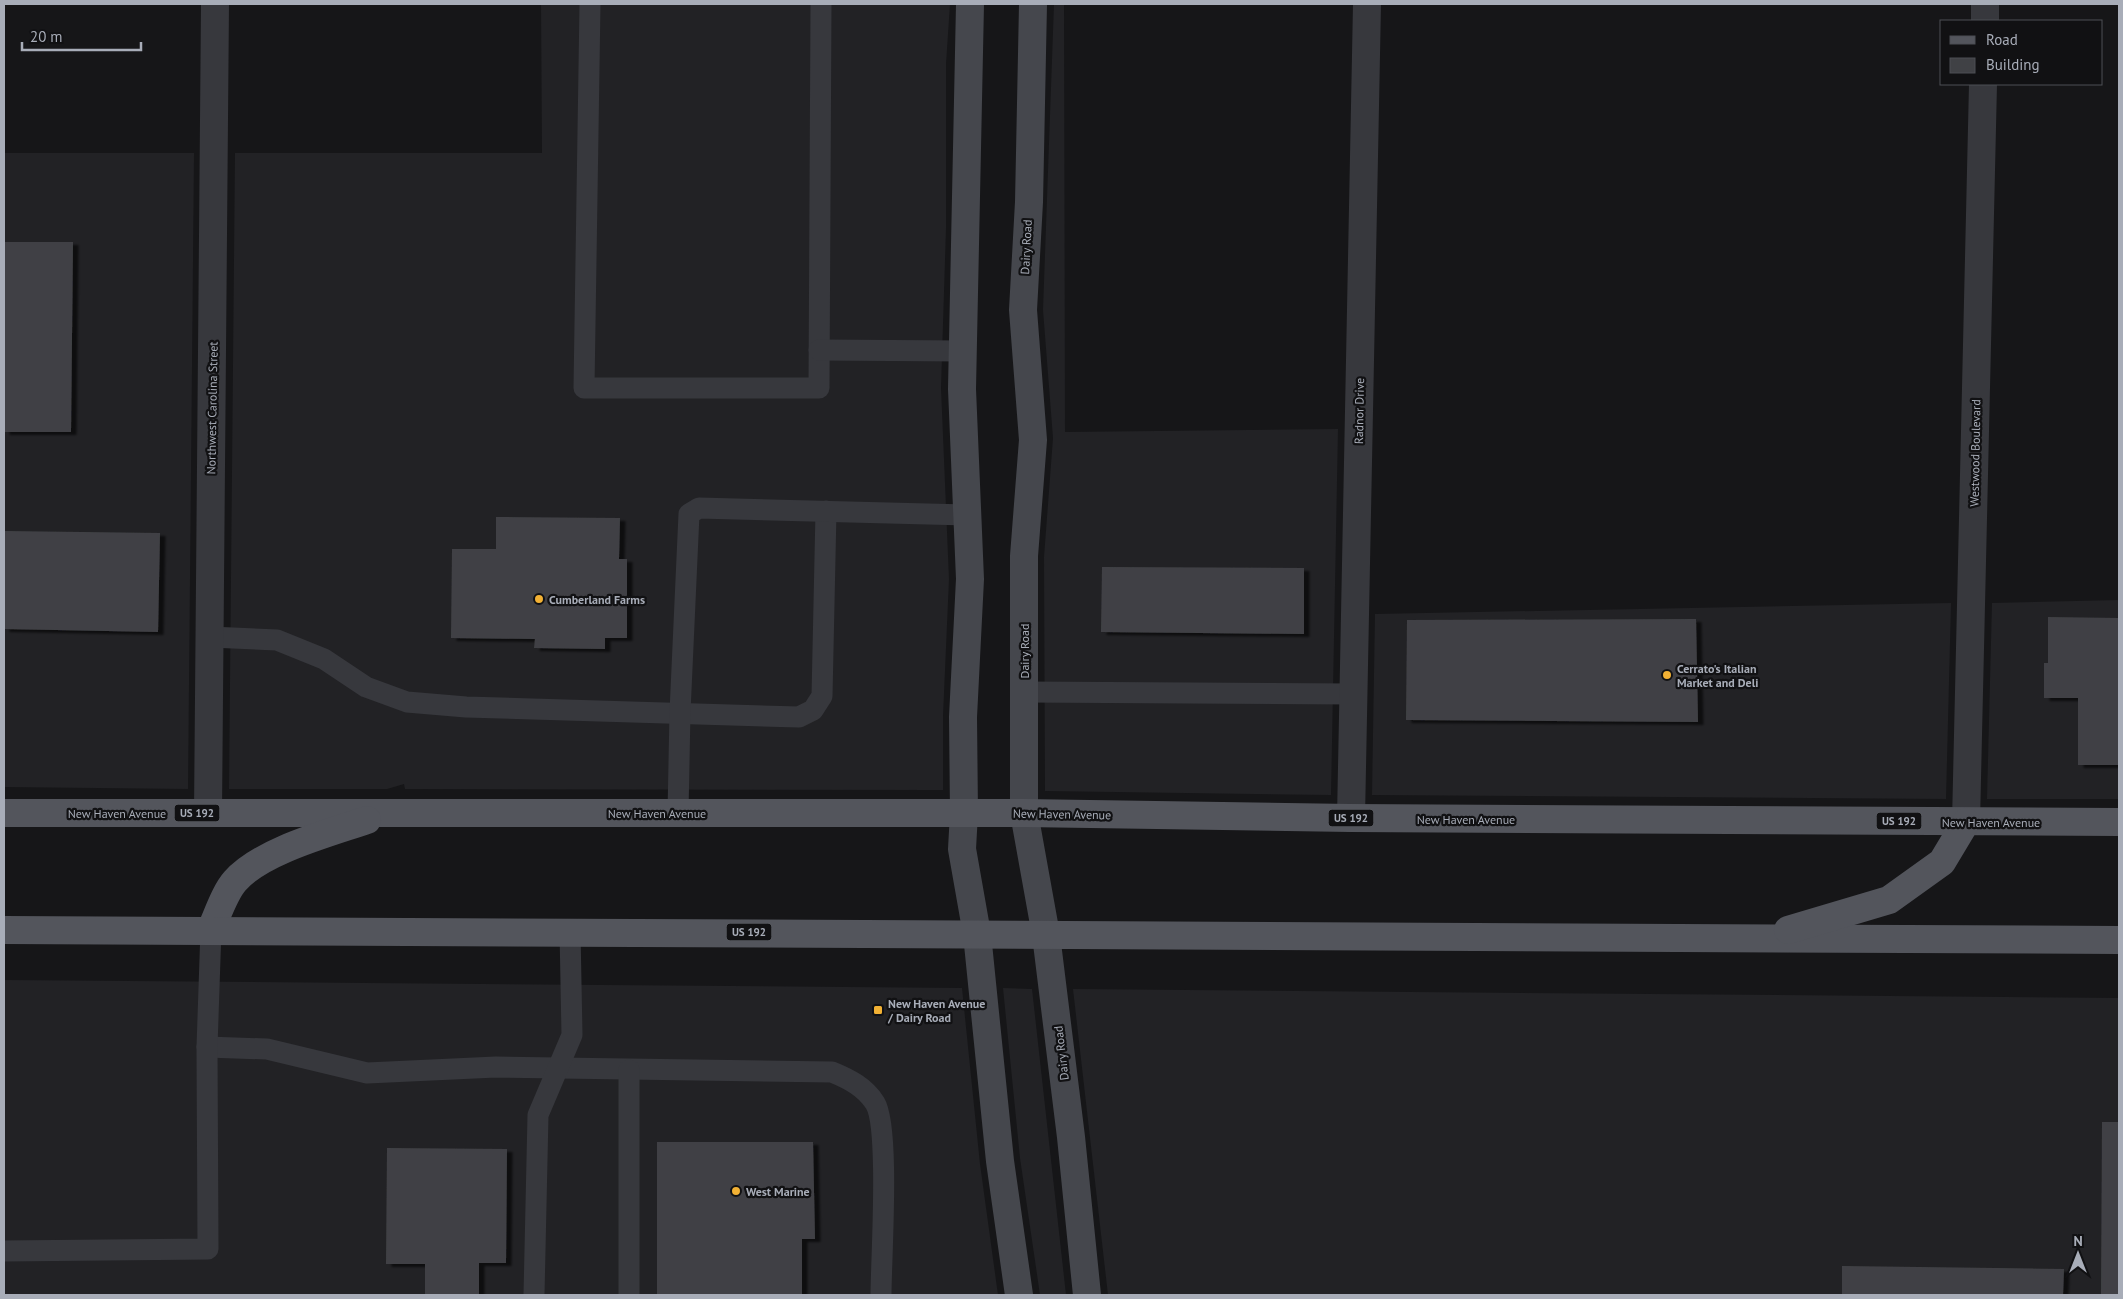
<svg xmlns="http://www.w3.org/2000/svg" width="2123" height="1299" font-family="'PT Sans',sans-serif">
	<defs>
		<filter id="shadow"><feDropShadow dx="5.5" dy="3" stdDeviation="1" flood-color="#0009"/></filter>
	</defs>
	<rect width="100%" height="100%" fill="#161618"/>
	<g fill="#222225">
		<path d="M541,4H950L946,64V228L941,388L949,579L943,716V790L405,789L404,784L387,789H229L235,153H542Z"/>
		<path d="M1054,4H1064L1065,432L1338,429L1331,795L1045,791L1044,557L1053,438L1043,310Z"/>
		<path d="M4,153H194L188,789L4,787Z"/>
		<path d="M2119,600V799H1987L1992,603Z"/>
		<path d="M1951,603L1946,799L1372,795L1375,614Z"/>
		<path d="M4,980L962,988L980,1164L998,1295H4Z"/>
		<path d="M1003,988L1032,989L1066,1295H1040L1020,1158Z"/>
		<path d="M1073,989L2119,998V1295H1108Z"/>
	</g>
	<g fill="#404145" filter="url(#shadow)">
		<path d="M4,242H73L71,432H4Z"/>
		<path d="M496,517L620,518L619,559H627V638H605V649L534,648L535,639L451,638L452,549H496Z"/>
		<path d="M4,531L160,533L158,632L4,629Z"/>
		<path d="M1102,567L1304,568V634L1101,632Z"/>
		<path d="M2048,617L2119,618V765H2078V698H2044V663H2048Z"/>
		<path d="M1696,619L1698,722L1406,720L1407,620Z"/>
		<path d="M2102,1122H2119V1295H2101Z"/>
		<path d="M657,1142H813L815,1239H802V1295H657Z"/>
		<path d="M387,1148L507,1149L506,1263H479V1295H425V1264H386Z"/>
		<path d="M1842,1266L2064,1269L2063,1295H1842Z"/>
	</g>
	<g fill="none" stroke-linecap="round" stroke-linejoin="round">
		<g stroke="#37383d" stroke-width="21">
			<path d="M590,4L584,388H819L821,4"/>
			<path d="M819,350L963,351"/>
			<path d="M210,637L277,640L324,659L366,687L407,702L466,707L799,717L813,710L822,696L826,511"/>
			<path d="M1025,692L1353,694"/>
			<path d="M678,813L680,712L689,514L699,508L967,515"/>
			<path d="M207,1047L267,1049L367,1073L496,1067L832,1072C849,1079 865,1087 875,1103C890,1127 881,1260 881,1295"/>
			<path d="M4,1251L208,1249L207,1047L211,929"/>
			<path d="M534,1295L538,1115L572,1035L570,931"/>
			<path d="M629,1295V1070"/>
		</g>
		<g stroke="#37383d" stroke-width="28">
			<path d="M1985,21V4"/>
			<path d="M208,813L215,4"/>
			<path d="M1351,818L1367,4"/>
			<path d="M1966,822L1983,84"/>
		</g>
		<g stroke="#45474d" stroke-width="28">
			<path d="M970,4L962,389L970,579L963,717L964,813L962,849L977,934L1000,1161L1019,1295"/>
			<path d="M1033,4L1029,202L1023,310L1033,440L1024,556V813L1046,935L1071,1137L1087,1295"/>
		</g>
		<g stroke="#53555c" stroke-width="28">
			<path d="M4,813H1024L1351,818L2119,822"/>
			<path d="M211,929C217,916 225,892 235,881C261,851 329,833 367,820"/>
			<path d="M4,930L2119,940"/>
			<path d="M1788,930L1889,900L1942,862L1966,822"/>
		</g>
	</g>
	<g fill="#f2b134" stroke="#111113" stroke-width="2">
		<circle cx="539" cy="599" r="5"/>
		<circle cx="1667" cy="675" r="5"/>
		<rect x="873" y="1005" width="10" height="10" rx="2.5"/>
		<circle cx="736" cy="1191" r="5"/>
	</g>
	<g text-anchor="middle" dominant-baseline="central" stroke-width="4.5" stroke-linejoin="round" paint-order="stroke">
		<g fill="#111113" stroke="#7b7e86" stroke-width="1">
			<rect x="174.5" y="804.5" width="45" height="17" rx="4"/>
			<rect x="1328.5" y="809.5" width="45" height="17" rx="4"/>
			<rect x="1876.5" y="812.5" width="45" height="17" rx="4"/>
			<rect x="726.5" y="923.5" width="45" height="17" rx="4"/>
		</g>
		<g font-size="11" font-weight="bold" fill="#a8adb8">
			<text x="197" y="813">US 192</text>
			<text x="1351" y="818">US 192</text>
			<text x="1899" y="821">US 192</text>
			<text x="749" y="932">US 192</text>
		</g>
		<g font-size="12" fill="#a8adb8" stroke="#111113">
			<text transform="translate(1026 247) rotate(-87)">Dairy Road</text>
			<text transform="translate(212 408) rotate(-89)">Northwest Carolina Street</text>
			<text transform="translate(1359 411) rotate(-89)">Radnor Drive</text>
			<text transform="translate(1975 453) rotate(-89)">Westwood Boulevard</text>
			<text transform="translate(1024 651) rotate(-90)">Dairy Road</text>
			<text x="117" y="813">New Haven Avenue</text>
			<text x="657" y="813">New Haven Avenue</text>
			<text transform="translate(1062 814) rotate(1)">New Haven Avenue</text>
			<text x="1466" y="819">New Haven Avenue</text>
			<text x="1991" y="822">New Haven Avenue</text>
			<text transform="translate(1061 1053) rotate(-97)">Dairy Road</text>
		</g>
		<g font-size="12" font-weight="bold" fill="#a8adb8" stroke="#111113" text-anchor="start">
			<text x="549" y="599">Cumberland Farms</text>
			<text x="1677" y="668">Cerrato's Italian<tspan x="1677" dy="14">Market and Deli</tspan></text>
			<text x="888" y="1003">New Haven Avenue<tspan x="888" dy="14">/ Dairy Road</tspan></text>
			<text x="746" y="1191">West Marine</text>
		</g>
	</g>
	<rect width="2123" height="1299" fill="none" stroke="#a8adb8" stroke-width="10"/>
	<rect x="1940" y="20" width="162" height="65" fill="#111113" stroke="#4d4f55"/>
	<rect x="1950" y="36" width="25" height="8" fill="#53555c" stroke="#4d4f55"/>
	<text x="1986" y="45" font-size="15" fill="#a8adb8">Road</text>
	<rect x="1950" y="58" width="25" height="15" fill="#404145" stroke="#4d4f55"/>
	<text x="1986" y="70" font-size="15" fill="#a8adb8">Building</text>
	<g transform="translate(2078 1254)" stroke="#111113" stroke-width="4" paint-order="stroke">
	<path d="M0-4L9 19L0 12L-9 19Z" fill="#a8adb8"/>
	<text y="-8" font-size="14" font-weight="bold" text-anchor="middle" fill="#a8adb8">N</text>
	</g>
	<path d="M22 42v8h119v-8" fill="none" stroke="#a8adb8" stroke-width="2.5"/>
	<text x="30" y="42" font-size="15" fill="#a8adb8" stroke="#111113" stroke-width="4" paint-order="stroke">20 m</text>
</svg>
